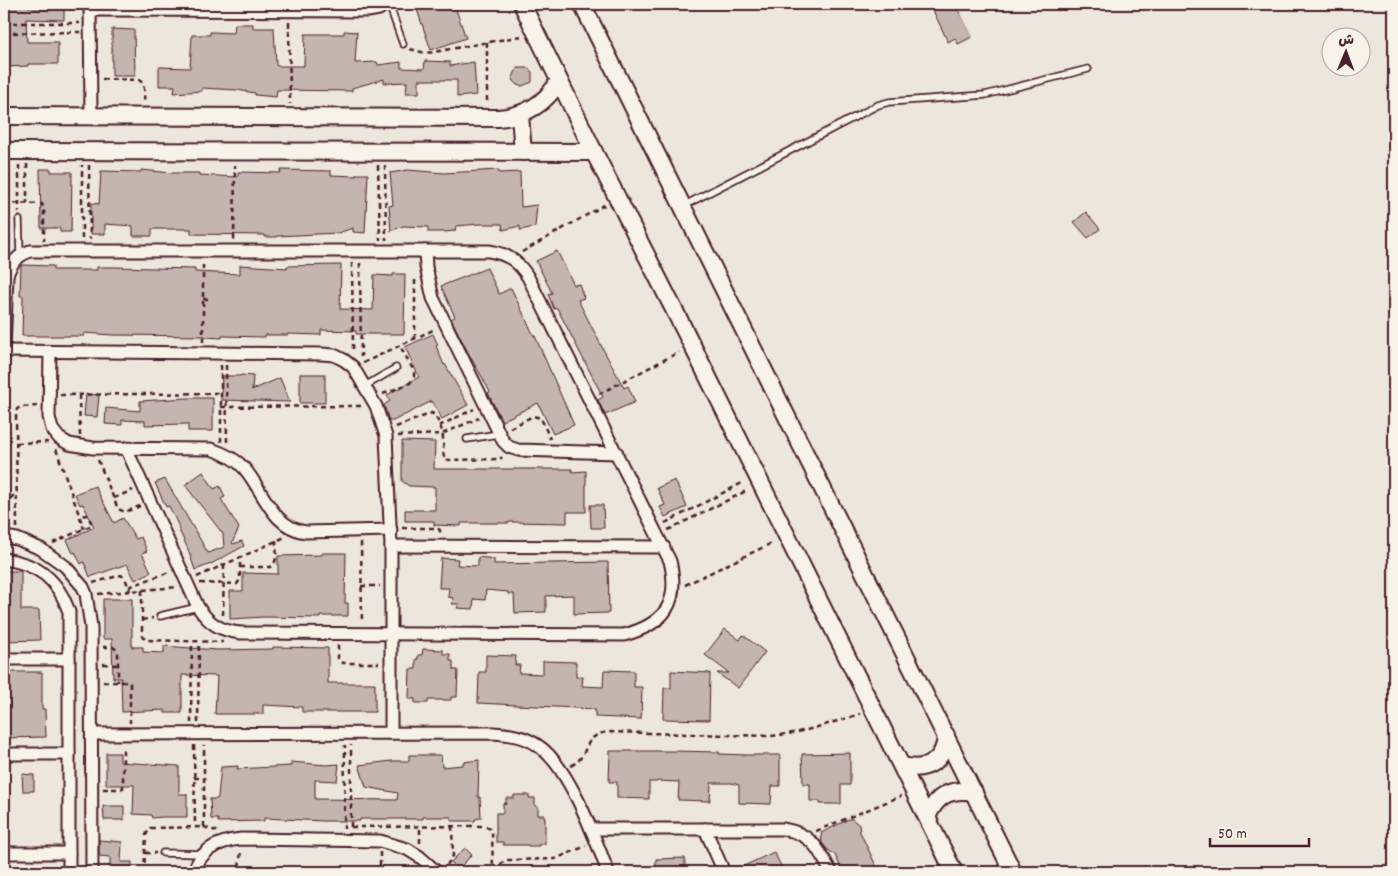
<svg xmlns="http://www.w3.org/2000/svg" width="1398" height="876" font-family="Dekko,'Playpen Sans Arabic',sans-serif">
	<rect width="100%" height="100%" fill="#ece6dd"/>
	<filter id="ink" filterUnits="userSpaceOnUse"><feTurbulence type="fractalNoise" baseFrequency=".02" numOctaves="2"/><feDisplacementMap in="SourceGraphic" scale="10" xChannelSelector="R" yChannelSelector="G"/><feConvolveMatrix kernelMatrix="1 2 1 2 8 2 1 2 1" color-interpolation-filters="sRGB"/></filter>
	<g filter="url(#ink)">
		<g fill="#c4b5b0" stroke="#4a1f2b">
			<path d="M4,4H29V7L64,8V20L26,19L27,42H58V64H28V66L6,67Z"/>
			<path d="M415,4H454L466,38L431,50Z"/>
			<path d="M930,4H955L972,37L958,44L955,38L948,42Z"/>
			<path d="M235,24H253V28H274L276,64L277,66H304L305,34H344V31L357,32L355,63L377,62L378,65L401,62V68L424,69L425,61L450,62V66L474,62L476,95L457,97V80H419V93H406L407,82L384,83V79L352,88V91L277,90L276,97L255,95V93L237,90L202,88V91L174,93L175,86H159V67L190,68L192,35H210V32L234,33Z"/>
			<path d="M112,29L134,30L135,76H112Z"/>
			<path d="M517,68H528L532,72V82L522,86L517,85L512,80Z"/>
			<path d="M40,169H51V172H72L71,232H60V228H41Z"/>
			<path d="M141,170L172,173H199V175L238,177V172L281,173L280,170L331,171V175L356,176V174H368L365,233L353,232V228L338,233L277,236V237H265V235L191,234V229H152V236H133V226L105,224V234H91V203L99,204L101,171L141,172Z"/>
			<path d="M408,170L444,173L499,170V173L520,172L521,207L537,205L535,227L520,230V226L503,230L502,224H479L456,226L455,231L444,232H428V227L403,226L391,231L389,206L393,205L390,173Z"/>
			<path d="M1086,212L1100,229L1088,238L1074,222Z"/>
			<path d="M557,251L574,285L579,284L584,298L578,300L603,349L624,388L628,386L635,402L605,415L598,400L603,397L557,308L554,309L548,294L552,293L536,261Z"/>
			<path d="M21,265L53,266V270H97V267H113L195,269V272L240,274V265L287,268V266L341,265L340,309L373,310L374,275L393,276V274H405L404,334H356V331L321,330V335L288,334V335H265V337L222,336V338L205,337V336L113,335L84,333V336H22L23,296H20Z"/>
			<path d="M487,268L499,294L511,288L534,336H535L574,425L553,434L538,403L502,421L488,393L490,392L482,377L471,358L451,319L455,317L441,286Z"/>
			<path d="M433,334L438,345L436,346L444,365L445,364L468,405L442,419L432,401L393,421H389L384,405L390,401L387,395L419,377L405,347Z"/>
			<rect x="300" y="374" width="25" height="29"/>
			<path d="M241,375L253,376L252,390L280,378L290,402L221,400L222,376H240Z"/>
			<path d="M86,394L99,395L97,417L84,416Z"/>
			<path d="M187,398H213V431H188V424L145,425V421L122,420V425L105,424L106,408L140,411V401Z"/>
			<path d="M402,441L435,442L434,469H572V472L586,471V512H567V523L510,522L509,523H461V526L434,525V521H405V510H435V487L409,486L402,481Z"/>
			<path d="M203,472L214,489L220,486L225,497L221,499L239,528L232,543L233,544L242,541L244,546L211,564L195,570L188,549L178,528L179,527L169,506L166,507L155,483L165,479L208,553L224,547L223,534L185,485Z"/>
			<path d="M675,480L687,507L665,517L660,507L665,505L657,488Z"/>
			<path d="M95,486L114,523L123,518L136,539L141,537L147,551L142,553L151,572L135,580L127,564L90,577L84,562L81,564L75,552L73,553L67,540L94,527L83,504L80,505L75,494Z"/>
			<path d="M590,505H603L604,528H591Z"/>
			<path d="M322,553H346L345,603H348V616H320V618L264,617L230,619V591H243V573L278,574V556L322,555Z"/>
			<path d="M478,557L494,559V564L608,562L609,613L574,614V595L546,596V612L515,613L514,594H508V592L486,590L485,600L474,599L473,609L457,608L459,604H452L453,598L448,597L449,588H439L441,558L458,559L457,565L478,566Z"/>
			<path d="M4,571H21V610H39L40,640L4,641Z"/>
			<path d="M103,599H132V647H143V652L164,653V646L217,650L273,649V647L328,648V683H375V712H302V707L263,705V714H215L217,676L182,675V713H165V710L122,712L121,678H113L112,639H103Z"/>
			<path d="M725,629L740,640L743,635L765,652L738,688L717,673H729L705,655Z"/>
			<path d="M423,649L443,650V654H450V661H453V670H458L457,697H451V700H428V703H415V699H409L410,669H416V659H418V655H422Z"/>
			<path d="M486,655L516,656L515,665H520L519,673L543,674V661L576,662V677H583L582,686L603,687L604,670L634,671V687H642L641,719L595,717V709L478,703L479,672H486Z"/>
			<path d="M671,671L710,673L709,720L663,719L664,688H671Z"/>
			<path d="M4,672H42V709H45L46,737L4,738Z"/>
			<path d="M610,751H672L719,752V754L747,755H780V786H772L771,804L739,803V785L732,783H711L710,801L678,800L679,782L657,781V782H649V799L617,798V782H609Z"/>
			<path d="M106,753H120V762L179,766V794H187V817H162L152,818L151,815L133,814L134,785H106Z"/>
			<path d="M850,753V785H841V804H820V801H810V784H803L802,754Z"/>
			<path d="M409,755H441L442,767L463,765V762L479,760L478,797H480L481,818L475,819V821H451V817H423V819H360V821H323L264,818V821L218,822V819H211L210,799H217L218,797L221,767L238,766L237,769L291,766V762L326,765L339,764L337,781L315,780V799L397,800L398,793L366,787L359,765L392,761H409Z"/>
			<path d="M22,774L34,775V791H23Z"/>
			<path d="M514,795H529V798H535V806L538,807V815H544L545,820V844H539V846H528V845H503V842H496V813H503V803L506,804V798H514Z"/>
			<path d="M103,806H124V820H104Z"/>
			<path d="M849,819H852L859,825L860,832L879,872H843L835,855L827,849L822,843L821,833Z"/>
			<path d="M99,840L122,842L121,862H132V872H110V857L99,856Z"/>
			<path d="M465,848L472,855L458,869L451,862Z"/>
			<path d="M774,852L784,872H731Z"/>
			<path d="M685,858V872H656V859Z"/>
		</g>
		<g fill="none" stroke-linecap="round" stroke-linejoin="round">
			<defs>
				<g id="lane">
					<path d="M389,4L403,44"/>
					<path d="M683,206L878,105L889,102L985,95L1088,69"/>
					<path d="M19,220L20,255"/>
					<path d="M365,386L396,368"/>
					<path d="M467,439L498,434"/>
					<path d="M160,616L198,607"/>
					<path d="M163,853L204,854"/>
				</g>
				<g id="street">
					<path d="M90,4L91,116"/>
					<path d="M90,10L368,11L379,9L385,4"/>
					<path d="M425,251L426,267L433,298L503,441L509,447L518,450L617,453"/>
					<path d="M4,351L7,275C12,262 17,256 30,251H489C508,254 518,261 528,277L670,561C680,603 665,624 624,635L241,633C221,631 209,624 198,607L126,448"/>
					<path d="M4,351L322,354L334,355L344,360L353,367L376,406L386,436L391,546V733"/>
					<path d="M50,352L49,417L52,429L59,438L69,444L93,448L211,449C223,453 235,458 244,468C264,491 272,528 306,532L391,530"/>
					<path d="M4,537L17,539L41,549L65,566L83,587L86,594L91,627L92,872"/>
					<path d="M391,546L664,547"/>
					<path d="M4,559C38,564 58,579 69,612V872"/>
					<path d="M4,659H69"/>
					<path d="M92,734L493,733C509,734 524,736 537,745C568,764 595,838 608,872"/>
					<path d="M4,754H69"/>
					<path d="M591,829H783C812,834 818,848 831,872"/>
					<path d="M705,829L724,872"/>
					<path d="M4,853H69"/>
					<path d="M194,872C200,850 219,841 241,839L380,841L407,849L420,857L437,872"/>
				</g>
				<g id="secondary">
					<path d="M522,4L594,152L692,345L954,872"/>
					<path d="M582,4L1013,872"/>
					<path d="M520,115L523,152"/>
					<path d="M4,116L498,118C526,116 545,104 559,81"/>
					<path d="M4,151L594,152"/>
					<path d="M902,766C927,772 945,761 946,735"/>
					<path d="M927,817C937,795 950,788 974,792"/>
				</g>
			</defs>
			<use href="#lane" stroke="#4a1f2b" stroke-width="9"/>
			<use href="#street" stroke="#4a1f2b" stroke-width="15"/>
			<use href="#secondary" stroke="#4a1f2b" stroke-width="20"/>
			<g stroke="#4a1f2b" stroke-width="2.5" stroke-dasharray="5 4" stroke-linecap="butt">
				<path d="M289,22L290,104"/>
				<path d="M4,23H80"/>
				<path d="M4,33L80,32"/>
				<path d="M487,42V103"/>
				<path d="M410,49L425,53L434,52L522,36"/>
				<path d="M102,79L139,80C146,84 144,95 144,103"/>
				<path d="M27,164V203"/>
				<path d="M19,165V212"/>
				<path d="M89,165L90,239"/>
				<path d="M378,165L380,240"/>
				<path d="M385,165L386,240"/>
				<path d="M4,203L42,204L44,209V241"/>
				<path d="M82,239V165"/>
				<path d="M234,240L235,165"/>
				<path d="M522,252L606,204"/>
				<path d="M352,263L353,352"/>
				<path d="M360,263L361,357"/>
				<path d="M203,299H212"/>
				<path d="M415,339V278"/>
				<path d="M203,342V263"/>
				<path d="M363,363L435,329"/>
				<path d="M221,365V442"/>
				<path d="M226,365L227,442"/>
				<path d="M383,394L410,383L414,377V371L400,346"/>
				<path d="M599,394L679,352"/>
				<path d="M60,395L221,393"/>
				<path d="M79,395L80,436"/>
				<path d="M221,407L362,406"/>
				<path d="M439,426L474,409"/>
				<path d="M396,427L432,413C438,418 443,431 443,439C444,446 442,453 445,460L500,459L502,457"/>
				<path d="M510,428L533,416L541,418L550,439"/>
				<path d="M398,436L442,434L479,418"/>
				<path d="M17,443L48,442"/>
				<path d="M56,449L84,529"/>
				<path d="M98,460L118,509L125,512L140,506"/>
				<path d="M114,498L133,490"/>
				<path d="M4,505L17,492"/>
				<path d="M665,523L744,482"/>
				<path d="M17,528L16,413L17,409L21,407L37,406"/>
				<path d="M402,528H437L440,530V535"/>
				<path d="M668,530L748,490"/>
				<path d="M361,542L362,622"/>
				<path d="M53,543L92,525L88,515L79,516"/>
				<path d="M240,567H270C279,562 276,550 276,540"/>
				<path d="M197,577L285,537"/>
				<path d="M93,583L121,575L125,578L130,591"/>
				<path d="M200,583L237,584L240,580V557"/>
				<path d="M685,585L774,542"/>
				<path d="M361,586H380"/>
				<path d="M129,587L169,572"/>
				<path d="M142,590V636L146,640L223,642"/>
				<path d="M98,594L177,587"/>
				<path d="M223,615L224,564"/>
				<path d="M142,620L153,618"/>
				<path d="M338,645V658L342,663H379"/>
				<path d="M103,647H113L118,651V682"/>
				<path d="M103,664L117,665"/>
				<path d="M103,682H125L130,683V723"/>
				<path d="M191,723L192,642"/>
				<path d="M198,723L199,642"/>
				<path d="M194,745L195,826"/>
				<path d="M571,766C592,754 580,737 607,732L770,736C801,734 830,723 860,714"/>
				<path d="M194,778H204"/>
				<path d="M103,789H121L123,788V746"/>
				<path d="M204,827V745"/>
				<path d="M351,827L484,826L489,828L492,832L493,872"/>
				<path d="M351,827V745"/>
				<path d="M344,829L345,745"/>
				<path d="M816,831L901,796"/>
				<path d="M420,843V826"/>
				<path d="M380,852V872"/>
				<path d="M145,853H156"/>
				<path d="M447,865L453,856L452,826"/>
				<path d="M206,870H239L241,850"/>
				<path d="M144,872L146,835L150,828L204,827L219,832"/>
				<path d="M494,872L503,862L508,860L555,859L586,846"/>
			</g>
			<use href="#lane" stroke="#f7f3e8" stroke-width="5.5"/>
			<use href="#street" stroke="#f7f3e8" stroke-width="11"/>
			<use href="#secondary" stroke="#f7f3e8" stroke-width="16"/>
		</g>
	</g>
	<rect width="1398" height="876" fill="none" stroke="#f7f3e8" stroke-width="20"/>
	<rect x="10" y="10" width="1378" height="856" fill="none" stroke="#4a1f2b" stroke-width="2" filter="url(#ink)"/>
	<g transform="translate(1346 52) rotate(1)"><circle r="24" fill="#f7f3e8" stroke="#b29e9c"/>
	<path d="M0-4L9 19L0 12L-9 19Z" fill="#4a1f2b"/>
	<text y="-8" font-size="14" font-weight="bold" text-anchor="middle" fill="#4a1f2b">ش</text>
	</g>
	<path d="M1210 838v8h99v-8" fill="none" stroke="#4a1f2b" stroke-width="2.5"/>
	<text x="1218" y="838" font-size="15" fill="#4a1f2b" stroke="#f7f3e8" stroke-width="4" paint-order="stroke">50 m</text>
</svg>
